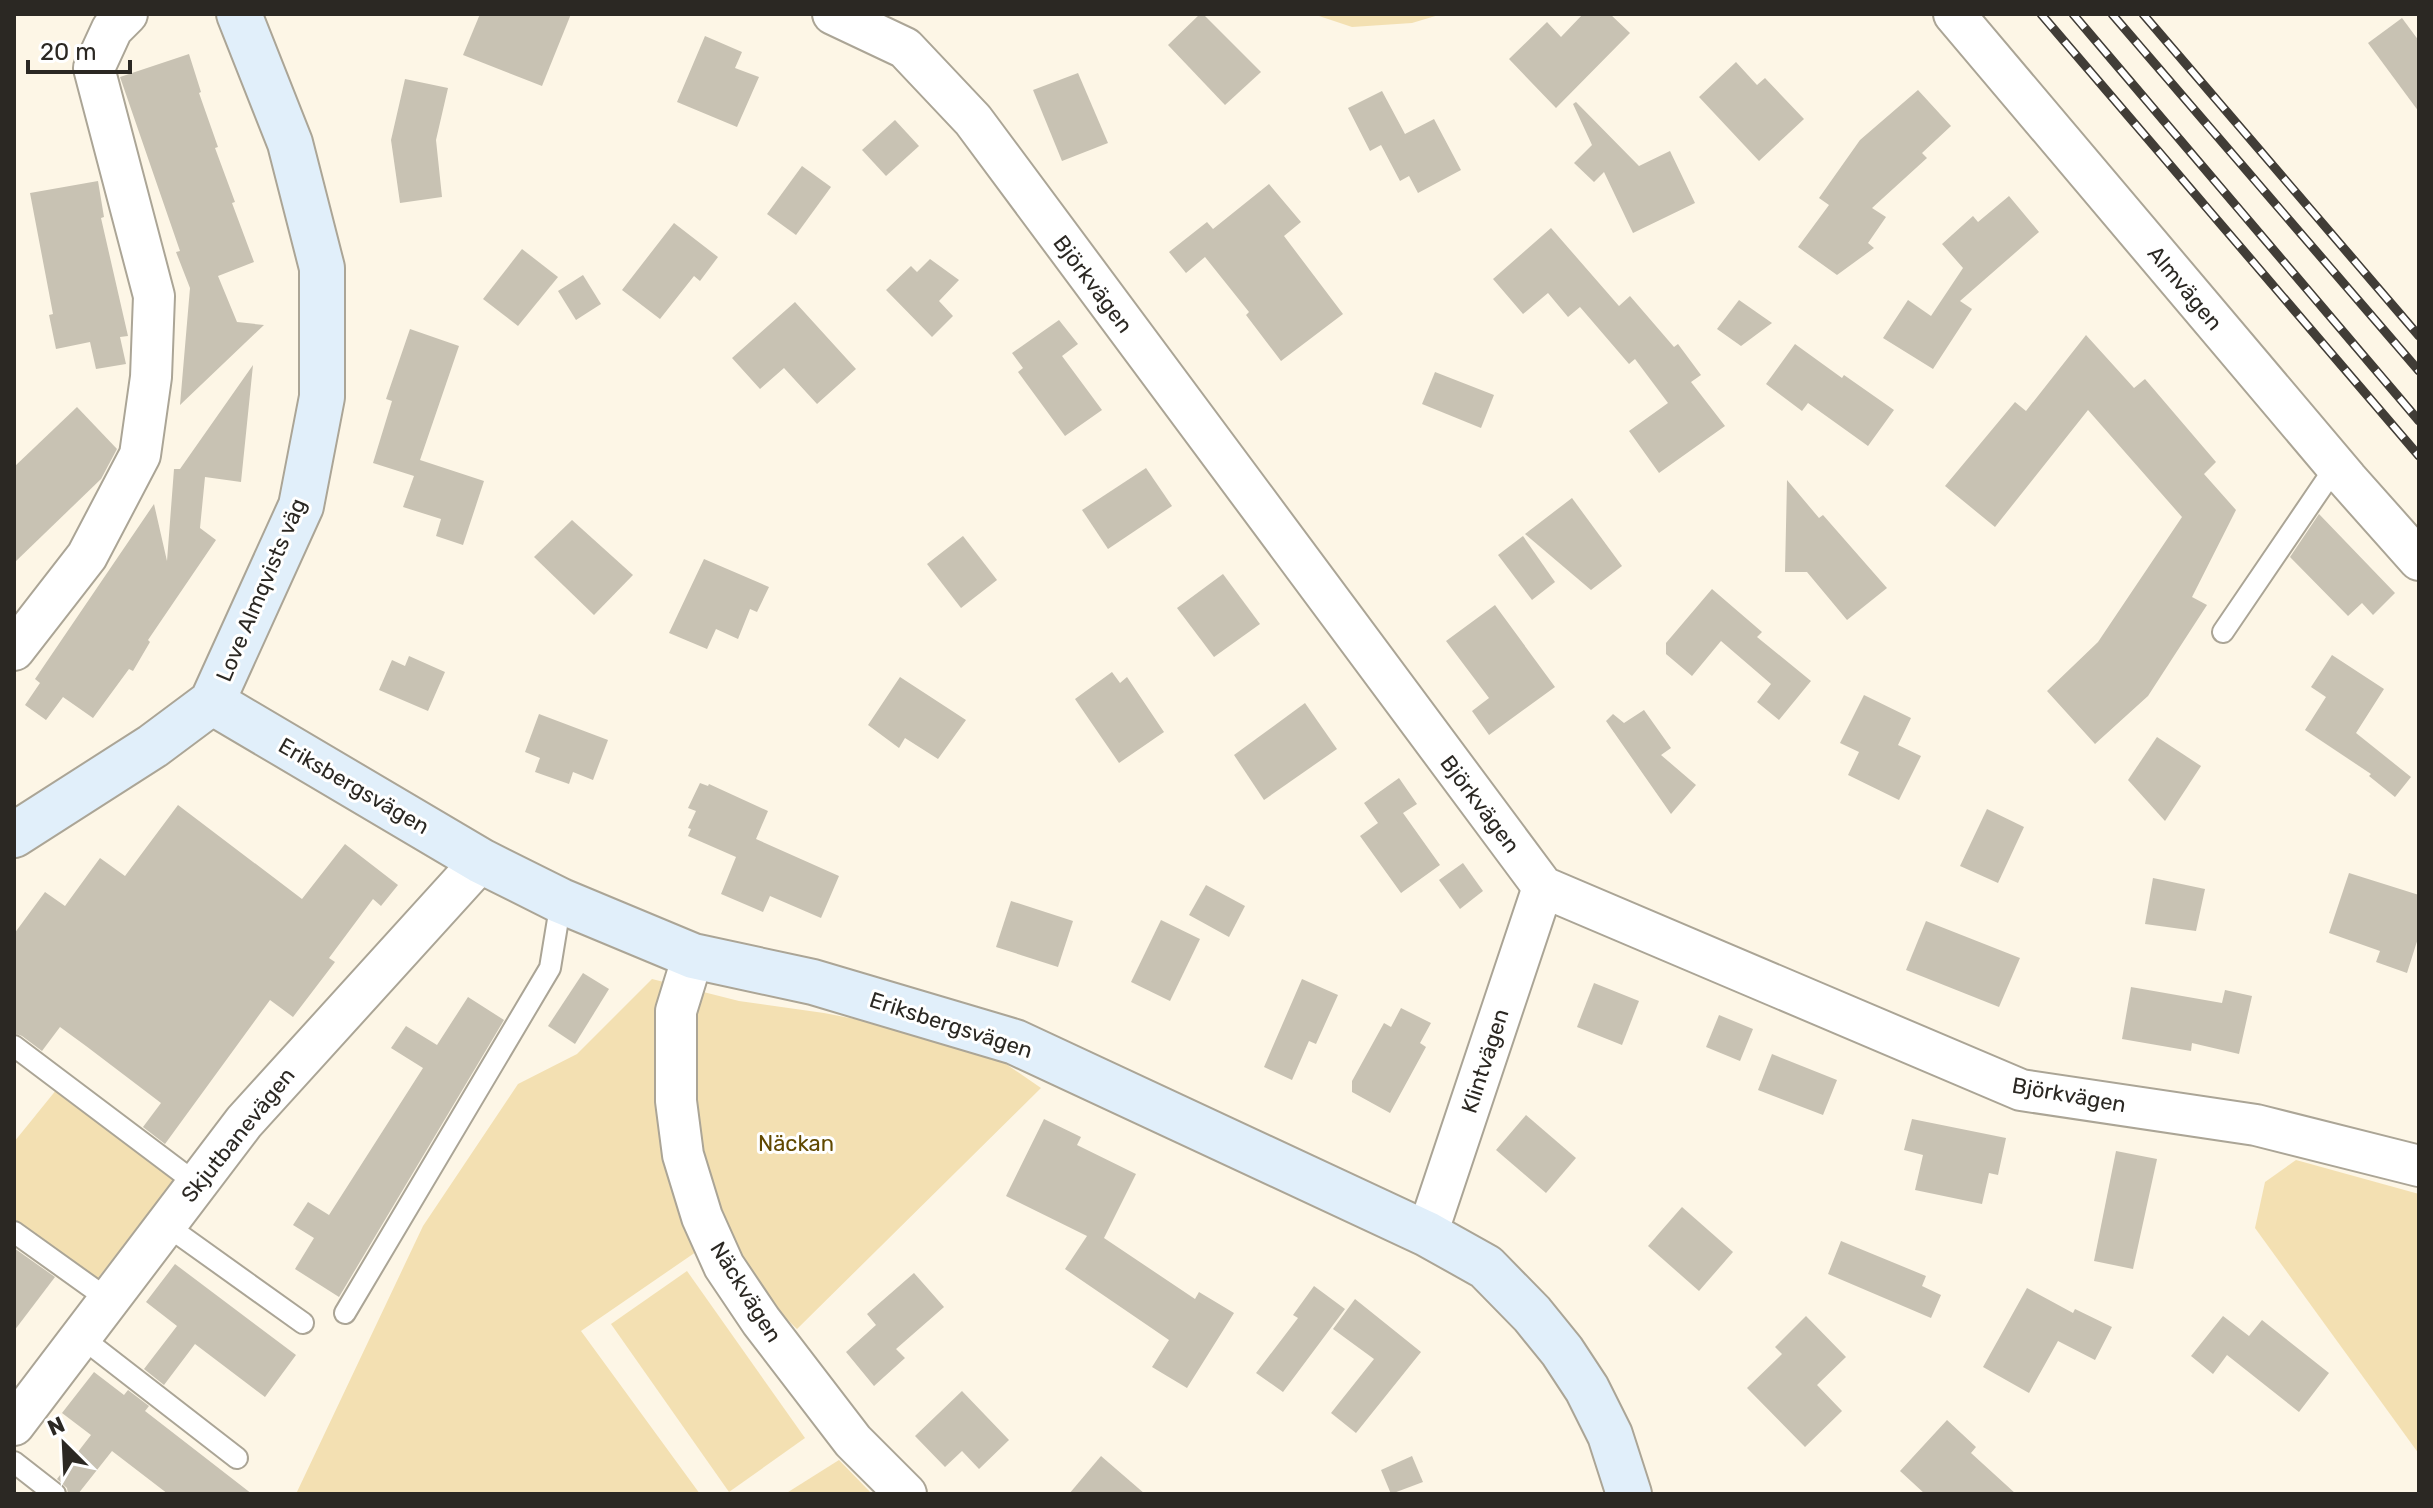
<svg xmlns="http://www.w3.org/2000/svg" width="2433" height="1508" font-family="Rubik,sans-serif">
	<rect width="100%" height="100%" fill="#fdf6e6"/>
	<g fill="#f3e0b2">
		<path d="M1313,14H1442L1412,23L1352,27Z"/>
		<path d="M652,979L739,1001L824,1013L974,1042L1041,1088L797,1329L709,1243L581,1331L700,1494H296L423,1226L518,1084L577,1054Z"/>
		<path d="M57,1089L175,1178L95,1282L14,1219V1142Z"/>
		<path d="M2296,1160L2419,1194V1454L2255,1228L2265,1182Z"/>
		<path d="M687,1271L805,1438L729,1492L611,1324Z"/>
		<path d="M839,1460L872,1494H785Z"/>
	</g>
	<g fill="#c8c2b3">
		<path d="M480,14H571L542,86L463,55Z"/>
		<path d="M1200,14H1203L1261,72L1225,105L1168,45Z"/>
		<path d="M1583,14H1610L1630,33L1556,108L1509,59L1547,22L1561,37Z"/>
		<path d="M2402,18L2419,41V112L2368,43Z"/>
		<path d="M705,36L742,52L735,68L759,77L737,127L677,102Z"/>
		<path d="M189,54L201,92L199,93L218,147L215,148L235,202L232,203L254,262L218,276L237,322L264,325L180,405L190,288L176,252L180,251L120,77Z"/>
		<path d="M1736,62L1757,85L1765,78L1804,119L1759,161L1699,97Z"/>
		<path d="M1078,73L1108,143L1062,161L1033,90Z"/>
		<path d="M405,79L448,88L436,140L442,197L400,203L391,140Z"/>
		<path d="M1918,90L1951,126L1922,153L1927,158L1872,208L1886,217L1868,243L1874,248L1837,275L1798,247L1829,205L1819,198L1860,140Z"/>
		<path d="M1382,91L1405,134L1434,119L1461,170L1418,193L1409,176L1400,181L1381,145L1370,151L1348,108Z"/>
		<path d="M1576,102L1639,166L1670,151L1695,203L1633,233L1604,172L1594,182L1574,163L1592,145L1573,104Z"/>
		<path d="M895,120L919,146L886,176L862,150Z"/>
		<path d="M802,166L831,187L796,235L767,214Z"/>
		<path d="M98,181L104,217L101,218L128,336L120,337L126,364L96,369L90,342L56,349L49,315L53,314L30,193Z"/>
		<path d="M1269,184L1301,222L1284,236L1343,314L1281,361L1246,315L1249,312L1205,257L1186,273L1169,252L1207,222L1213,229Z"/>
		<path d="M2009,196L2039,232L1960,301L1972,309L1933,369L1883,338L1908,300L1931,316L1963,268L1942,244L1973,216L1978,222Z"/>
		<path d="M674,223L718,257L700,281L694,276L660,319L622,290Z"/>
		<path d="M1551,228L1619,306L1630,296L1674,347L1678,344L1701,375L1691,382L1725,426L1659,473L1629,431L1668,403L1635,359L1629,364L1580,307L1568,317L1548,293L1523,314L1493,279Z"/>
		<path d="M522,249L558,277L518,326L483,299Z"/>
		<path d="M930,259L959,280L939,301L953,316L932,337L886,290L911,266L917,272Z"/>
		<path d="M583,275L601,304L576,320L558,291Z"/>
		<path d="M1739,300L1772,323L1741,346L1717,329Z"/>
		<path d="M795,302L856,369L817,404L784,368L760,389L732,358Z"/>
		<path d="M1059,320L1078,344L1062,356L1102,410L1065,436L1018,372L1023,368L1012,353Z"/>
		<path d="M410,329L459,346L420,460L484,481L463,545L436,536L441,519L403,507L414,476L373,463L392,401L386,399Z"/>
		<path d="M2086,335L2134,388L2145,379L2216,462L2204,474L2236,510L2192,597L2207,605L2148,696L2095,744L2047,691L2098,642L2182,517L2088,410L1995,527L1945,486L2015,402L2026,411Z"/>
		<path d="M1795,344L1842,378L1844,375L1894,410L1868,446L1808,403L1802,411L1766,384Z"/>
		<path d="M253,365L241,482L205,477L200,528L216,540L148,640L150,642L133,671L129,669L93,718L63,697L46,720L25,705L40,683L35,679L154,504L167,561L174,469H180Z"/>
		<path d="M1435,372L1494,395L1481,428L1422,404Z"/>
		<path d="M77,407L117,449L101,479L14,563V467Z"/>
		<path d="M1146,468L1172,506L1108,549L1082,510Z"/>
		<path d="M1787,480L1819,518L1823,515L1887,588L1847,620L1807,572H1785Z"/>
		<path d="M1572,498L1622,566L1591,590L1525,534Z"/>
		<path d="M2319,514L2395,593L2373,615L2362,603L2348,616L2290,557Z"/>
		<path d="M572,520L633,575L594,615L534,557Z"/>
		<path d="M963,536L997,580L961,608L927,564Z"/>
		<path d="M1523,536L1555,582L1532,600L1498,555Z"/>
		<path d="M704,559L769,587L757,612L750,609L738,639L716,629L707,649L669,633Z"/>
		<path d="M1223,574L1260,624L1214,657L1177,608Z"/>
		<path d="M1712,589L1762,632L1757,637L1811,681L1779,720L1757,702L1771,684L1721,641L1692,676L1666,654V643Z"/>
		<path d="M1495,605L1555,687L1489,735L1472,711L1489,698L1446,641Z"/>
		<path d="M2332,655L2384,689L2356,733L2411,777L2395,797L2369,776L2371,774L2305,730L2326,697L2311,687Z"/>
		<path d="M409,656L445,672L428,711L379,690L392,660L405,666Z"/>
		<path d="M1112,672L1120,683L1127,677L1164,732L1119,763L1075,699Z"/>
		<path d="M900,677L966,720L938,759L905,738L899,748L868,725Z"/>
		<path d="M1864,695L1911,718L1898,745L1921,756L1899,800L1848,775L1859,752L1840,743Z"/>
		<path d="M1305,703L1337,749L1264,800L1234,755Z"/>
		<path d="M1644,710L1671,748L1661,755L1696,785L1671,814L1606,721L1613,714L1624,723Z"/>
		<path d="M539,714L608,740L593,780L573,772L569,784L535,772L540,758L525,752Z"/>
		<path d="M2157,737L2201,766L2165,821L2128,780Z"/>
		<path d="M1399,778L1417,804L1403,813L1440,865L1401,893L1360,836L1378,823L1364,803Z"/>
		<path d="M700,783L708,786L709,784L768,811L756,839L839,876L821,918L770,896L763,912L721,894L736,857L688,836L691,829L688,828L696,811L688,808Z"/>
		<path d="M178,805L302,899L345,844L398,885L381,906L373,899L329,958L335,962L293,1017L270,1000L165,1144L143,1127L161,1103L86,1046L60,1027L42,1051L22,1036L14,1033V934L45,892L65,906L100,858L125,876Z"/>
		<path d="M1987,809L2024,827L1998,883L1960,866Z"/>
		<path d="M1463,863L1483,891L1460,909L1439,880Z"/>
		<path d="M2349,873L2419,895V935L2407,973L2376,962L2380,951L2329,933Z"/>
		<path d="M2153,878L2205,889L2196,931L2145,924Z"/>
		<path d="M1206,885L1245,906L1229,937L1189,915Z"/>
		<path d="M1011,901L1073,921L1058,967L996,947Z"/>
		<path d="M1161,920L1200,939L1170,1001L1131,982Z"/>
		<path d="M1926,921L2020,958L1999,1007L1906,970Z"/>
		<path d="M583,973L609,989L575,1044L548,1026Z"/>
		<path d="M1302,979L1338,995L1316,1044L1309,1041L1292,1080L1264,1067Z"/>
		<path d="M1594,983L1639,1001L1622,1045L1577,1027Z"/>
		<path d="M2131,987L2222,1003L2225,990L2252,996L2239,1054L2192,1043L2191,1051L2122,1039Z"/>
		<path d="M468,997L504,1020L339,1297L295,1269L314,1238L293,1225L308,1202L329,1215L423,1068L391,1048L406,1026L437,1045Z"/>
		<path d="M1401,1008L1431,1023L1420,1043L1426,1047L1390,1113L1352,1092V1081L1384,1023L1391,1027Z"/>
		<path d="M1719,1015L1753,1029L1740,1061L1706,1047Z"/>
		<path d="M1772,1054L1837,1080L1823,1115L1758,1090Z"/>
		<path d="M1526,1115L1576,1158L1546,1193L1496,1150Z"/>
		<path d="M1044,1119L1081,1137L1077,1145L1136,1174L1104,1238L1195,1299L1199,1292L1234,1313L1187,1388L1152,1367L1169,1340L1065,1269L1087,1236L1006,1196Z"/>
		<path d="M1912,1119L2006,1138L1998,1175L1989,1173L1982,1204L1915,1190L1923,1155L1904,1150Z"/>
		<path d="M2116,1151L2157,1159L2133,1269L2094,1261Z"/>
		<path d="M1682,1207L1733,1252L1699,1291L1648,1246Z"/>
		<path d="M1841,1241L1926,1276L1922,1286L1941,1295L1931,1318L1828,1274Z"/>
		<path d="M14,1248L55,1277L14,1331Z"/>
		<path d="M175,1264L296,1355L265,1397L195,1344L164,1385L144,1369L177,1326L146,1302Z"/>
		<path d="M914,1273L944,1307L896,1349L905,1358L874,1386L846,1352L876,1325L867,1314Z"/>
		<path d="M1314,1286L1345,1309L1283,1392L1256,1373L1298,1318L1293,1315Z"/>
		<path d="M2027,1288L2073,1313L2075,1309L2112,1327L2095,1360L2058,1341L2029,1393L1983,1367Z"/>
		<path d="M1355,1299L1421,1352L1356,1433L1331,1413L1374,1359L1333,1329Z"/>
		<path d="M1806,1316L1846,1357L1817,1385L1842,1411L1805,1447L1747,1388L1782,1354L1775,1347Z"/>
		<path d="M2223,1316L2249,1336L2262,1320L2329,1373L2299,1412L2227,1355L2213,1374L2191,1356Z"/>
		<path d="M94,1372L124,1395L128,1390L149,1406L145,1411L252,1494H168L112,1451L78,1494H68L67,1488L57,1479L91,1435L62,1413Z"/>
		<path d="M962,1391L1009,1440L979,1469L962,1451L945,1467L915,1436Z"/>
		<path d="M1947,1420L1976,1447L1971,1453L2016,1494H1925L1900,1471Z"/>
		<path d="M1101,1456L1145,1494H1069Z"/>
		<path d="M1412,1456L1423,1482L1391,1494L1381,1470Z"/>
	</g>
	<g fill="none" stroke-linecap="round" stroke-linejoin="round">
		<defs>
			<g id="lane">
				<path d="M2223,632L2336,466"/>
				<path d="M14,1046L197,1184"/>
				<path d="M166,1225L303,1323"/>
				<path d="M14,1232L109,1300"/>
				<path d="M345,1313L550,968L561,901"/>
				<path d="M81,1337L237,1458"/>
				<path d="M14,1462L55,1494"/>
			</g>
			<g id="street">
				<path d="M833,14L905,48L973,120L1543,887L2021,1090L2256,1125L2419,1166"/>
				<path d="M1954,14L2347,479L2419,560"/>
				<path d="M14,650L87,556L140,455L151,377L154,296L94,68L112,29L127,14"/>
				<path d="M693,956L676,1011V1101L683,1155L702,1217L724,1266L761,1321L853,1441L906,1494"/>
				<path d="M1427,1234L1543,887"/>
				<path d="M14,1425L244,1122L481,861"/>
			</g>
			<g id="secondary">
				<path d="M212,702L481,861L561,901L693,956L813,982L1015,1042L1427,1234L1486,1267L1532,1314L1562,1351L1587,1389L1610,1435L1629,1494"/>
				<path d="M14,835L153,746L212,702L301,506L322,397V268L290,143L239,14"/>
			</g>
		</defs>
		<use href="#lane" stroke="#aba596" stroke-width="24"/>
		<use href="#street" stroke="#aba596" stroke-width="44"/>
		<use href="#secondary" stroke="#aba596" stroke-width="48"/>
		<use href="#lane" stroke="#fff" stroke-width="20"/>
		<use href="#street" stroke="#fff" stroke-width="40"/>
		<use href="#secondary" stroke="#e1effa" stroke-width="44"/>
		<defs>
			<g id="rail">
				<path d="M2041,14L2419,456"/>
				<path d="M2073,14L2419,421"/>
				<path d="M2112,14L2419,371"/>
				<path d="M2143,14L2419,336"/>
			</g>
		</defs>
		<use href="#rail" stroke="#413d37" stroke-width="9"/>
		<use href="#rail" stroke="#fff" stroke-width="6" stroke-dasharray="18" stroke-linecap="butt"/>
	</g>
	<g text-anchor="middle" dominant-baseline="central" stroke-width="6" stroke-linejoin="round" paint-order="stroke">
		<g font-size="22" fill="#2b2823" stroke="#fff">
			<text transform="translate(1093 284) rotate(53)">Björkvägen</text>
			<text transform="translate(2185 288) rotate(50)">Almvägen</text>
			<text transform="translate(261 590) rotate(-67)">Love Almqvists väg</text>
			<text transform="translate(354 786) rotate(30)">Eriksbergsvägen</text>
			<text transform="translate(1480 804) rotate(53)">Björkvägen</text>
			<text transform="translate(951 1025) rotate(18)">Eriksbergsvägen</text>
			<text transform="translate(1485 1061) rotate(-72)">Klintvägen</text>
			<text transform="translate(2069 1095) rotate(10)">Björkvägen</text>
			<text transform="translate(238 1135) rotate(-51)">Skjutbanevägen</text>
			<text transform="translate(746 1292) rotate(58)">Näckvägen</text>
		</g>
		<g font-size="22" fill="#614900" stroke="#fff">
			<text x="796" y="1143">Näckan</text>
		</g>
	</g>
	<rect width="2433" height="1508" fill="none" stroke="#2b2823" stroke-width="32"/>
	<g transform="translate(64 1444) rotate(336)" stroke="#ffffff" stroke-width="6" paint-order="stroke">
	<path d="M0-6L14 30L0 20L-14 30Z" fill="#2b2823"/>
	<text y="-12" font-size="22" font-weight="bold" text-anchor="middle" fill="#2b2823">N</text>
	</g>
	<path d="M28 60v12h102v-12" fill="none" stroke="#2b2823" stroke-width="4"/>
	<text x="40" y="60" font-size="24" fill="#2b2823" stroke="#ffffff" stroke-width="6" paint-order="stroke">20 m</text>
</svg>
